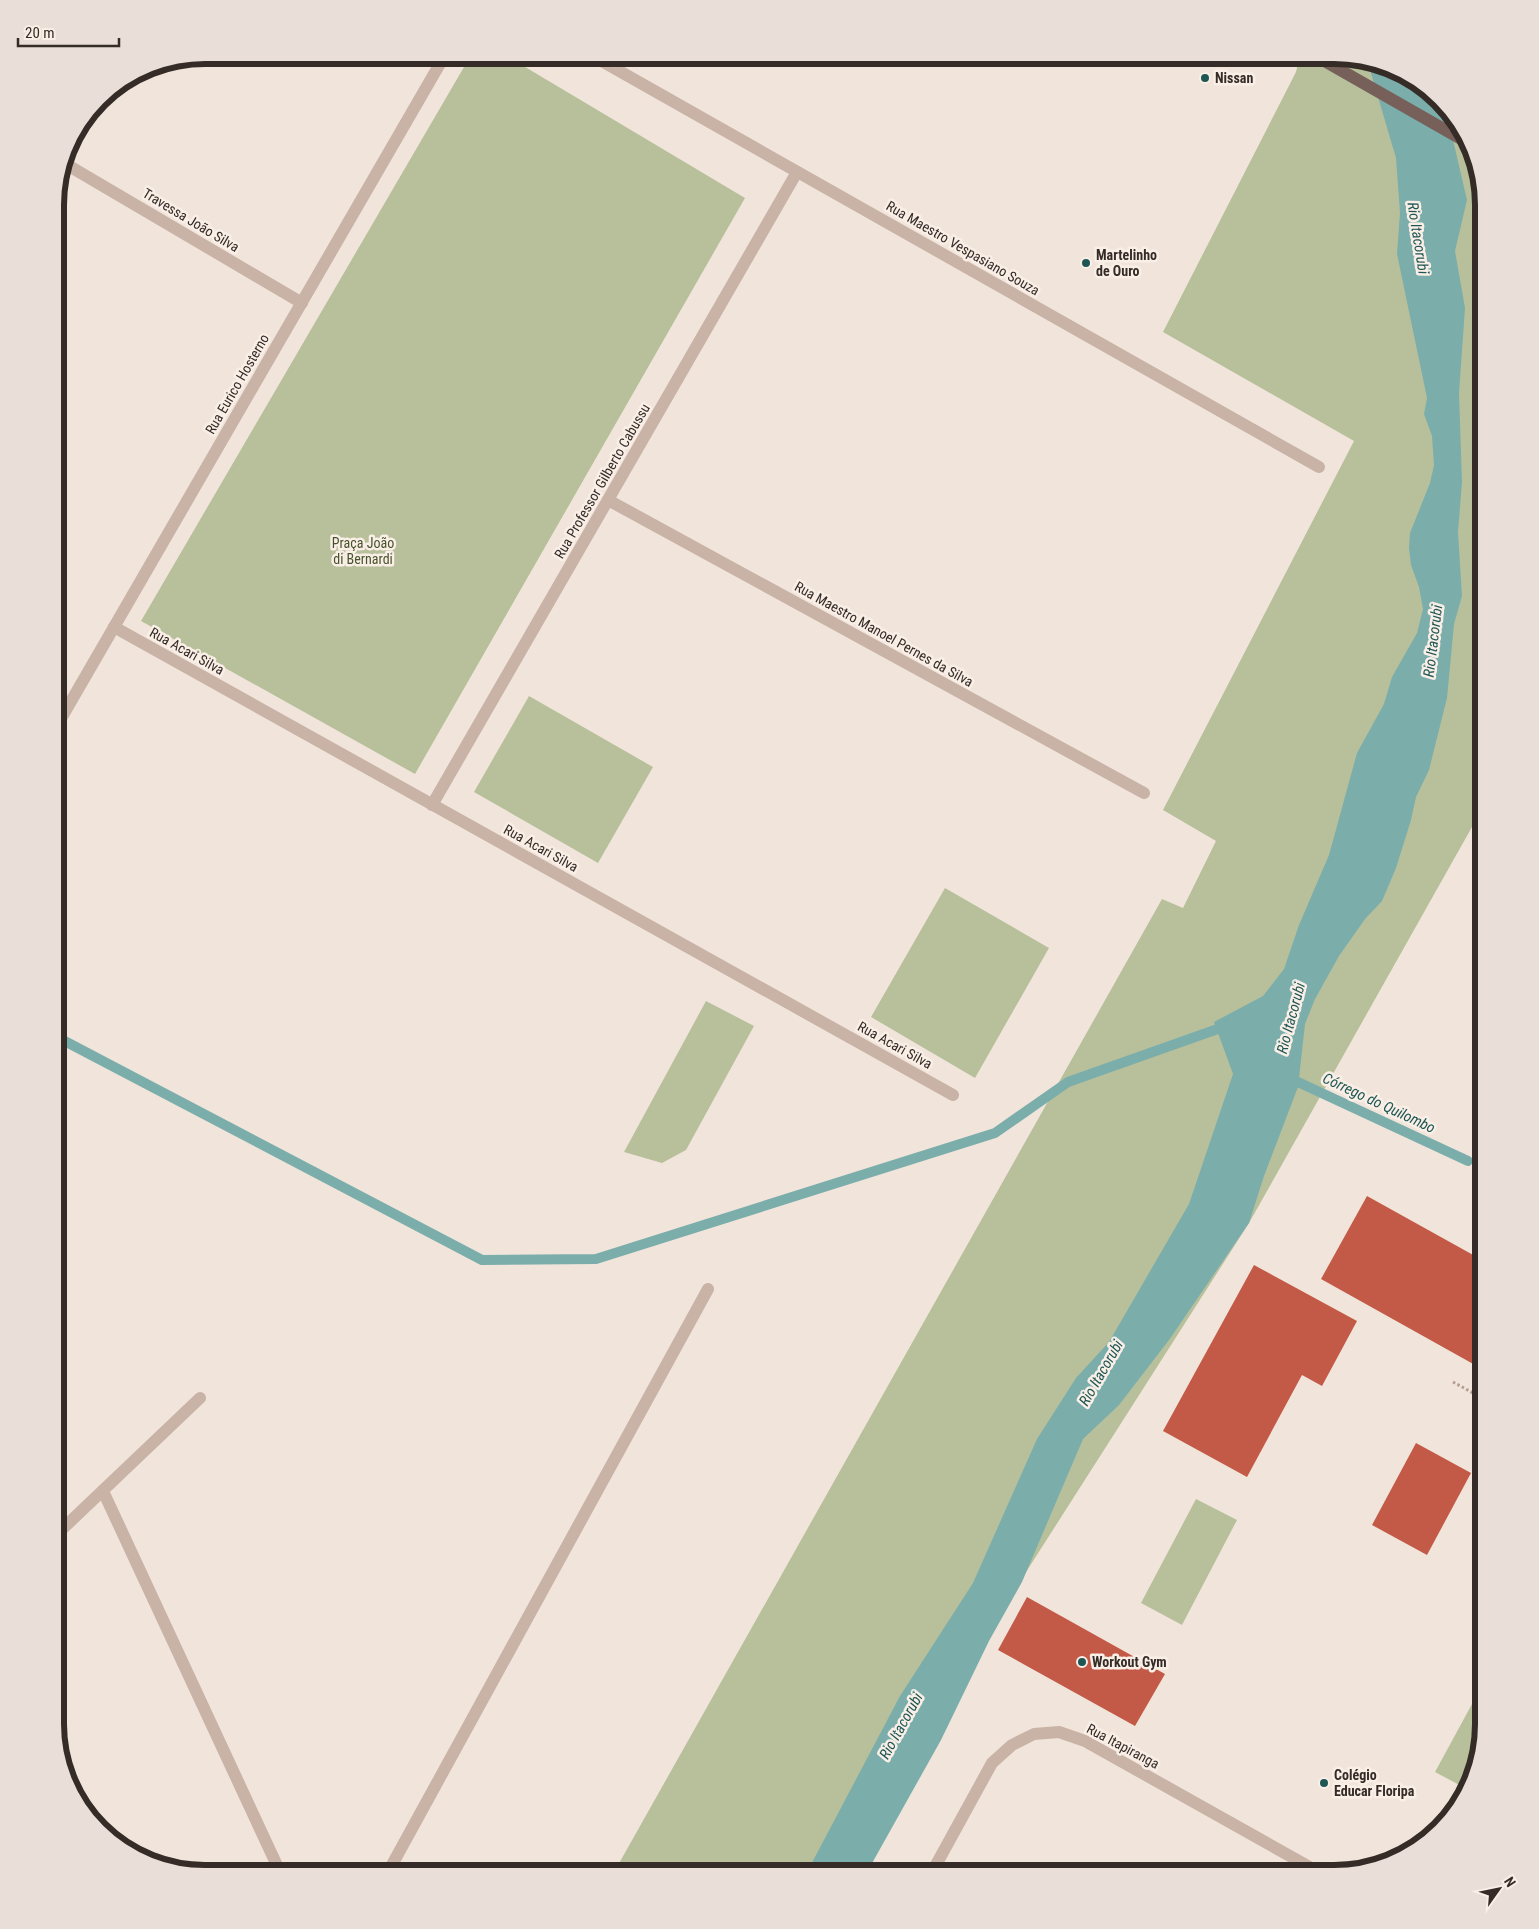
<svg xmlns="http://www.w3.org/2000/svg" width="1539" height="1929" font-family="'Roboto Condensed',sans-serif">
	<rect width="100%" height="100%" fill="#f1e5db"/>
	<g fill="#b7c09b">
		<path d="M471,55H505L745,198L415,774L141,621Z"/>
		<path d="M1300,55H1344L1409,75L1459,121L1476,157L1484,205V396L1476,411L1484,461V772L1472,827L1249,1223L989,1630L858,1874H613L1162,899L1183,908L1216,841L1163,810L1354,441L1163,332L1296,72Z"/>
		<path d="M529,696L653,767L598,863L474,792Z"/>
		<path d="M945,888L1049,948L975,1078L871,1017Z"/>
		<path d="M706,1001L754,1026L686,1150L662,1163L624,1152Z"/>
		<path d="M1196,1499L1237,1520L1182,1625L1141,1603Z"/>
		<path d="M1484,1682V1724L1467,1789L1435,1772Z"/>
	</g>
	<path fill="#7badab" d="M1368,63L1409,75L1446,110L1467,200L1455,251L1465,308L1459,393L1462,482L1458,532L1462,596L1454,624L1447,698L1429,770L1416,797L1411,820L1396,868L1382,901L1365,919L1339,956L1315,999L1305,1024L1298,1087L1264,1176L1249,1223L1169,1340L1119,1405L1083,1439L1022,1582L989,1641L941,1740L866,1874H806L900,1696L973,1583L1037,1439L1076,1378L1109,1342L1189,1204L1233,1074L1214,1022L1263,996L1284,969L1299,925L1329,855L1357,753L1384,704L1392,677L1417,633L1423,609L1419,587L1411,565L1409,548L1410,533L1430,483L1434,465L1432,436L1424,414L1427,398L1397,254L1400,213L1396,158Z"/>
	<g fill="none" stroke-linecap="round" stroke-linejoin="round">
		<g stroke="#7badab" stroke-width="10">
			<path d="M55,1036L482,1260L596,1259L995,1133L1068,1082L1229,1025"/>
			<path d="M1285,1076L1468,1161"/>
		</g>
	</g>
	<g fill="#c35a47">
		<path d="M1367,1196L1484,1261V1370L1321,1279Z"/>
		<path d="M1254,1265L1357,1321L1322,1386L1302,1375L1247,1477L1163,1431Z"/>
		<path d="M1416,1443L1471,1473L1427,1555L1372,1525Z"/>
		<path d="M1027,1597L1165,1674L1135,1726L998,1650Z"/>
	</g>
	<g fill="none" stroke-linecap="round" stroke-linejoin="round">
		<path stroke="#b59d91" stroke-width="3" stroke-dasharray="2.5 2.5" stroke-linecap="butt" d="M1453,1382L1484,1399"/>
		<g stroke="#c9b3a7" stroke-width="12">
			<path d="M591,55L1319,467"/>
			<path d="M64,163L302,303"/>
			<path d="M608,500L1144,793"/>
			<path d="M114,627L953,1095"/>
			<path d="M55,729L445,55"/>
			<path d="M432,805L797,172"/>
			<path d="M103,1491L281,1874"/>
			<path d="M55,1536L200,1398"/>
			<path d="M387,1874L708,1289"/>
			<path d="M931,1874L992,1763L1012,1745L1034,1734L1059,1732L1085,1741L1322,1874"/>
		</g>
		<path stroke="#776059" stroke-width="12" d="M1314,55L1470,144"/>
	</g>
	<g fill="#1e5654" stroke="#f9efe7" stroke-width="2">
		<circle cx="1205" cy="78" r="5"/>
		<circle cx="1086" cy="263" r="5"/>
		<circle cx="1082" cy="1662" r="5"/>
		<circle cx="1324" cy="1783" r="5"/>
	</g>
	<g text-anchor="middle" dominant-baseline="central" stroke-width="5" stroke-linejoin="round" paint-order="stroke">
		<g font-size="14" font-weight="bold" fill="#352b27" stroke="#f9efe7" text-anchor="start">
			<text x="1215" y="78">Nissan</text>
			<text x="1096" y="255">Martelinho<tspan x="1096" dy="16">de Ouro</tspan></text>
			<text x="1092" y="1662">Workout Gym</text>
			<text x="1334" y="1775">Colégio<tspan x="1334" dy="16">Educar Floripa</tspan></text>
		</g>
		<g font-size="14" fill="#352b27" stroke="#f9efe7">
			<text transform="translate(191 220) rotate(31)">Travessa João Silva</text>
			<text transform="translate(963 248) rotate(30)">Rua Maestro Vespasiano Souza</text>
			<text transform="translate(237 384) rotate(-60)">Rua Eurico Hosterno</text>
			<text transform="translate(602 481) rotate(-60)">Rua Professor Gilberto Cabussu</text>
			<text transform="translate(884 634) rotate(29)">Rua Maestro Manoel Pernes da Silva</text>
			<text transform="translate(187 651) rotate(29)">Rua Acari Silva</text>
			<text transform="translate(541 848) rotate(29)">Rua Acari Silva</text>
			<text transform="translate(895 1045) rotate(29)">Rua Acari Silva</text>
			<text transform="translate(1123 1746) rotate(28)">Rua Itapiranga</text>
		</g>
		<g font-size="14" fill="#48532c" stroke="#f9efe7">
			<text x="363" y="543">Praça João<tspan x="363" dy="16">di Bernardi</tspan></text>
		</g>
		<g font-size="15" font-style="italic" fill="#1e5654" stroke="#f9efe7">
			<text transform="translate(1418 238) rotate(81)">Rio Itacorubi</text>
			<text transform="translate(1433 641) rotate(-83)">Rio Itacorubi</text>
			<text transform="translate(1291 1018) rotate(-75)">Rio Itacorubi</text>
			<text transform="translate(1379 1103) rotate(25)">Córrego do Quilombo</text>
			<text transform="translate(1101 1373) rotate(-60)">Rio Itacorubi</text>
			<text transform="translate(901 1726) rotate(-61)">Rio Itacorubi</text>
		</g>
	</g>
	<path d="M0 0H1539V1929H0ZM205 64H1334A141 141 0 0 1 1475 205V1724A141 141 0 0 1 1334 1865H205A141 141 0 0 1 64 1724V205A141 141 0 0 1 205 64Z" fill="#e9dfd8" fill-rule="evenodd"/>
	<path fill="none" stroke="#352b27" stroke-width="6" d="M205 64H1334A141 141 0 0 1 1475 205V1724A141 141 0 0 1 1334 1865H205A141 141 0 0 1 64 1724V205A141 141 0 0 1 205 64Z"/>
	<g transform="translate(1499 1889) rotate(57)" stroke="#f9efe7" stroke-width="4" paint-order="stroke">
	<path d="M0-4L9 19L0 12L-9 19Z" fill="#352b27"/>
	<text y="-8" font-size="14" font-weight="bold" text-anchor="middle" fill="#352b27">N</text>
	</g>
	<path d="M18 38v8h101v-8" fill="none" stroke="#352b27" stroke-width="2.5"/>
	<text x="25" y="38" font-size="15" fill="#352b27" stroke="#f9efe7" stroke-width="4" paint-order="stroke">20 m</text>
</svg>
